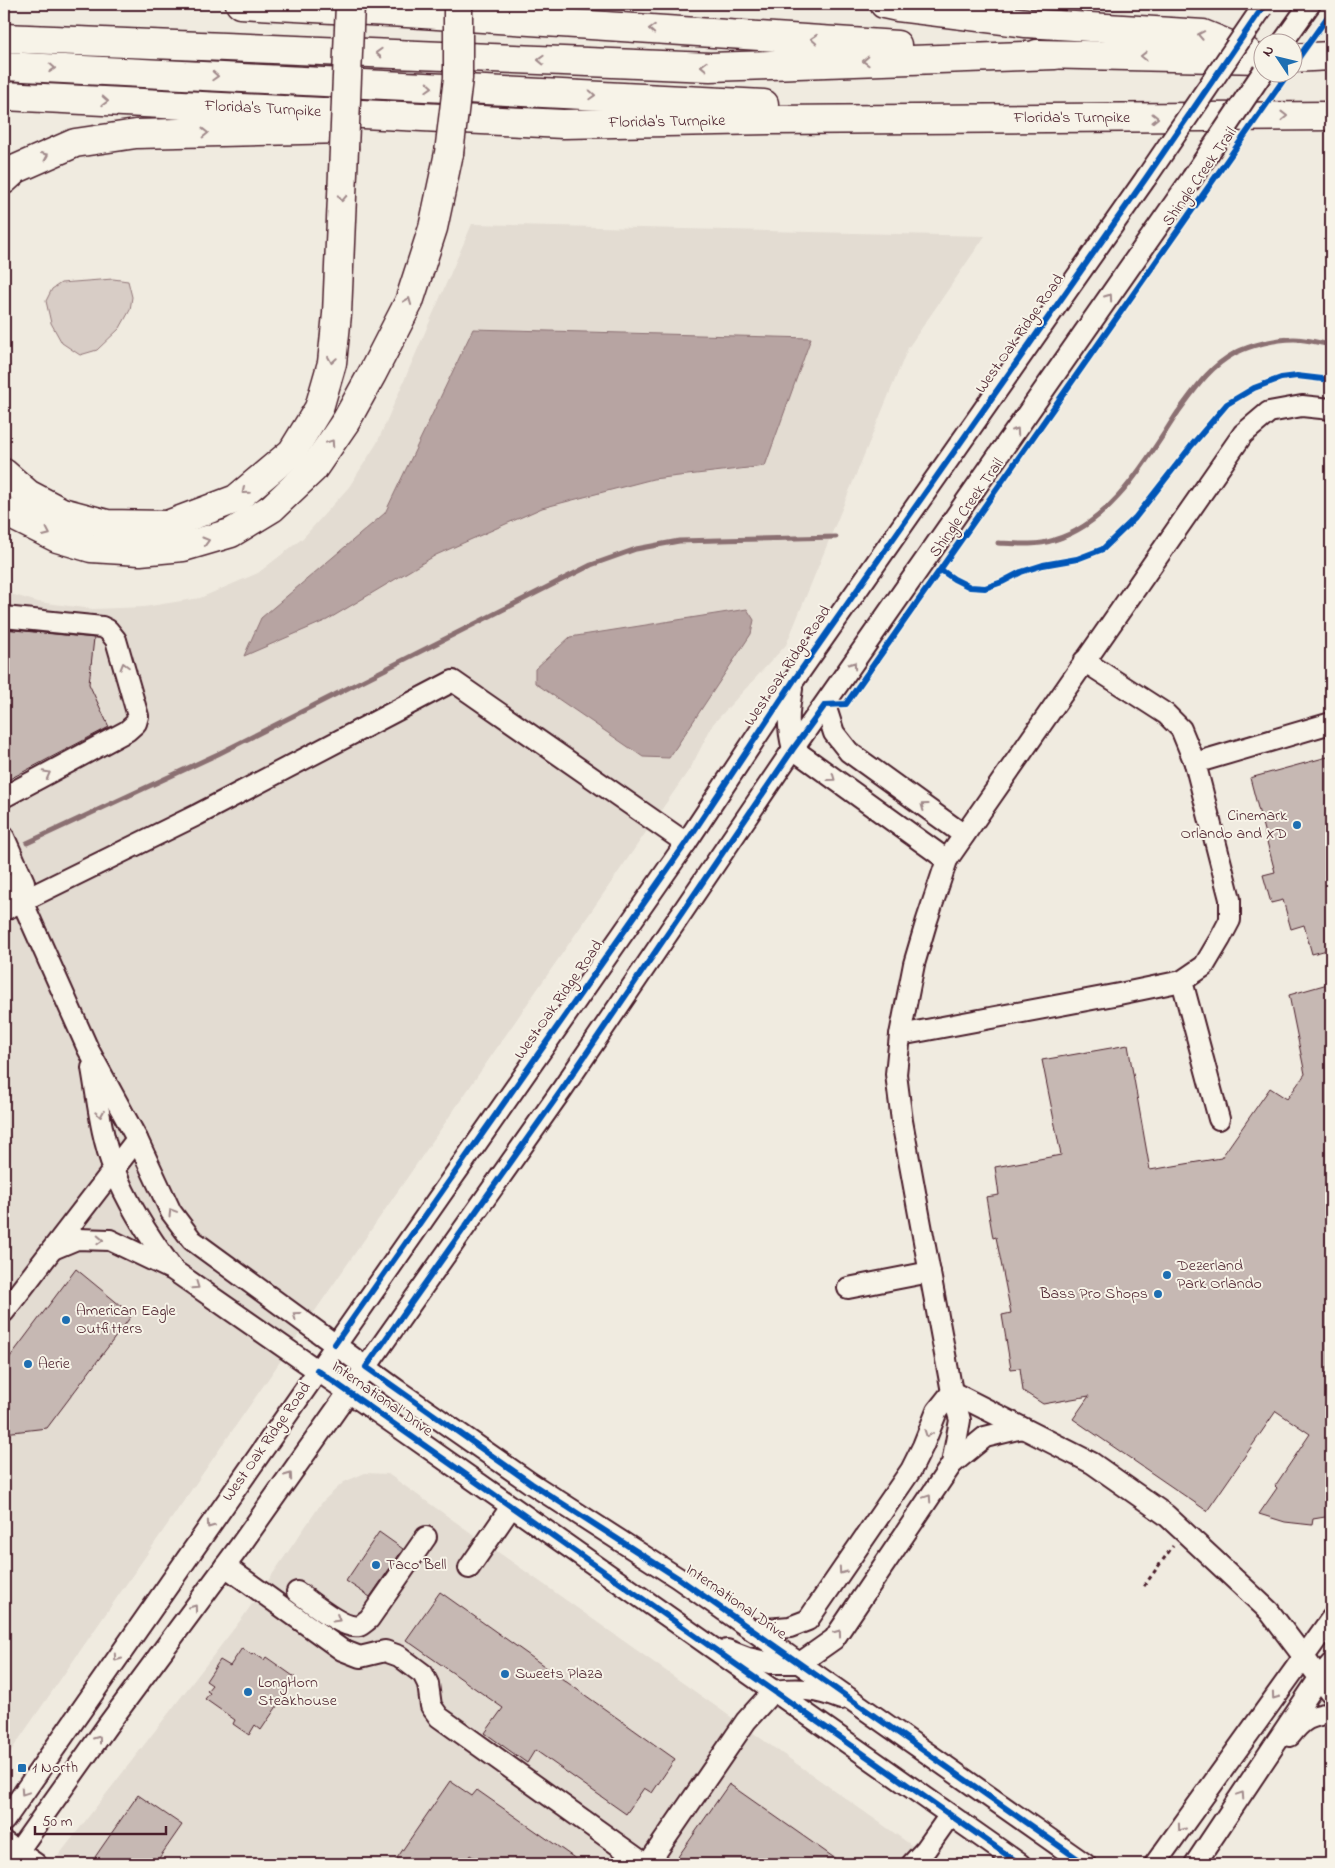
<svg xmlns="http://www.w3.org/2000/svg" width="1335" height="1868" font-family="'Indie Flower',sans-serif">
	<rect width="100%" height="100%" fill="#f0ebe0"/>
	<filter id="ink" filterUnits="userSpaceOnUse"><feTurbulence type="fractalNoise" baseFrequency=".02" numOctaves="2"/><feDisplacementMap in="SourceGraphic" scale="10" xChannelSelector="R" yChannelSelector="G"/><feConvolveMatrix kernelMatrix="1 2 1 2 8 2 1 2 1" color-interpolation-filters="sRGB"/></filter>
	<g filter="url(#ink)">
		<g fill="#e3dcd2">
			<path d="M472,224L985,236L908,348L786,645L713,724L691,767L4,1761V592L38,602L93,609L144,607L200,598L258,573L303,538L349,487L377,443Z"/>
			<path d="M365,1473L388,1474L938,1864H52L243,1617L323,1501L344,1482Z"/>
		</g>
		<path fill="#d8cdc6" stroke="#917678" d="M113,279L128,281L132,297L130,310L120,328L97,350L80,355L62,343L51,323L46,301L52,289L61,283Z"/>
		<g fill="#b7a4a2" stroke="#8b6f72">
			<path d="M473,329L811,338L765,466L653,479L542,508L436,555L327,620L244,656L261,618L385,513Z"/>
			<path d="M747,609L754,620L751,634L669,758L643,757L535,683V669L570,637Z"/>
		</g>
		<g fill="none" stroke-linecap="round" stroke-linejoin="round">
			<g stroke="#8b6f72" stroke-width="5">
				<path d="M998,543C1017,544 1036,546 1054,540C1112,523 1147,459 1178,412C1195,389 1209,367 1235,353C1251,345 1276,339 1294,339C1306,339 1319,343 1331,345"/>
				<path d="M27,843L218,754L591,565L636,549L679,541L836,537"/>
			</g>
		</g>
		<g fill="#c6b8b3" stroke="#4a1f2b">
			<path d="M4,629L94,638L89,684L109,727L4,782Z"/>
			<path d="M1331,756V949L1312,954L1304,925L1291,929L1283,900L1271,903L1263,875L1275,872L1250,778Z"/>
			<path d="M1331,983V1516L1313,1519L1312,1525L1285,1522L1259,1514L1277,1488L1275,1486L1310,1434L1276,1411L1207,1511L1073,1419L1089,1396L1043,1404L1023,1391L1020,1368L1011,1369L1002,1315L1011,1313L996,1237L993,1238L986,1197L999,1195L995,1167L1061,1155L1042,1060L1128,1045L1150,1170L1221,1158L1270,1088L1287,1099L1305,1074L1289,995Z"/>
			<path d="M76,1269L132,1315L47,1428L4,1433V1365Z"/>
			<path d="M379,1532L403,1549L370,1597L346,1581Z"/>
			<path d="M440,1592L675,1759L652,1793L644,1788L626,1814L535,1750L527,1763L485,1733L503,1708L406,1640Z"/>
			<path d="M242,1648L252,1655L254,1653L264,1660L266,1657L296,1678L261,1730L255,1725L249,1735L233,1724L235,1720L205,1699L210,1693L207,1691L212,1685L206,1681L220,1660L230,1666Z"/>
			<path d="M450,1781L472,1796L477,1790L583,1864H484L470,1855L464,1864H393Z"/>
			<path d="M729,1784L843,1864H673Z"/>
			<path d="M138,1795L182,1825L155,1864H106L95,1857Z"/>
		</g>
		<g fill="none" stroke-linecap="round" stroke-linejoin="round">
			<defs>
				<g id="minor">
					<path d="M1283,42L1310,4"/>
					<path d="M4,617L102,627L108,630L116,640L138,716L136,723L127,731L4,797"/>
					<path d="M1084,661L1166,714L1181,729L1195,763"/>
					<path d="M792,689C788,712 787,727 793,749L947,860"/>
					<path d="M825,705L834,733L849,752L964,835"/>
					<path d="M4,837L24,882L22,901"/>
					<path d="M4,883L7,890L22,901L88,1049L137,1139L171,1212L192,1240L397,1390L532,1484L678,1578L1085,1864"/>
					<path d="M4,910L197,815L453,681L686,843"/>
					<path d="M1182,981L1219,1119"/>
					<path d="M900,1035L1119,994L1182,981L1204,966L1220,939L1230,920V899L1195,763L1331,723"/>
					<path d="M92,1068C98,1102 101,1137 114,1169C128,1205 149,1237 172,1268"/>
					<path d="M53,1249L77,1239L110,1240L173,1270L380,1414L1020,1864"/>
					<path d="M848,1288L930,1272"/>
					<path d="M4,1312L137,1139"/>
					<path d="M952,1392L1092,1463L1166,1515L1269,1611L1331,1693"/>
					<path d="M952,1464L960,1420L952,1392L921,1225L902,1121L896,1074L900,1035L914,964L927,920L947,860L1243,434L1269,412L1302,406L1331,409"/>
					<path d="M225,1566L342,1650L360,1657L385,1651L399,1656L423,1674L428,1684L431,1706L439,1717L645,1864"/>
					<path d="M469,1568L511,1507"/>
					<path d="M297,1592C310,1601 343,1630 359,1626C362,1625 366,1621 369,1619L426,1537"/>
					<path d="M752,1630L790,1627L808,1620L911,1470L923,1446L937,1411L952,1392"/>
					<path d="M727,1650L748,1658L770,1663H800L834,1639L952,1464L985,1437L1022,1428"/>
					<path d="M1290,1736C1303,1719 1310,1716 1331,1713"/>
					<path d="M4,1821L686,843L794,680L1146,178"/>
					<path d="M4,1842L36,1864"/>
					<path d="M9,1864L107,1726L240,1546L561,1091L793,749L1192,178"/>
					<path d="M648,1864L746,1721L773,1691C800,1688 815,1689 841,1699"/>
					<path d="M912,1864L926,1849L950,1815"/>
					<path d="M1155,1864L1331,1619"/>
					<path d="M1195,1864L1320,1677L1331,1664"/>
				</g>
				<g id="highway">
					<path d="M240,4L407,13L897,45"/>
					<path d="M884,4L898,7L1026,23L1203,34L1247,52"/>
					<path d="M4,38L710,67L1055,55"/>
					<path d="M1037,54L1262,59"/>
					<path d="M1292,58L1331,56"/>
					<path d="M4,66L764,104"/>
					<path d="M4,96L563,124L769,120L1331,116"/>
					<path d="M4,180L16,169L75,143L136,134L344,129"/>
					<path d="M4,473L28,494L62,512L107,524L167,525L236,499L292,452L319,408L332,363L337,314L344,149"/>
					<path d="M4,510L15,517L57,538L91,548L140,551L183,547L231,533L272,508L313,469L346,421L372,374L409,302L433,228L449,153"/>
				</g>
			</defs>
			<use href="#minor" stroke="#4a1f2b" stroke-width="24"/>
			<use href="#highway" stroke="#4a1f2b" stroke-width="31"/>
			<path stroke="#4a1f2b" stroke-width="3" stroke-dasharray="4 4" stroke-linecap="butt" d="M1144,1586L1173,1546"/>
			<use href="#minor" stroke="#f7f3e8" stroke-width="20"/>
			<use href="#highway" stroke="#f7f3e8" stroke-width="28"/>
			<defs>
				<g id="minor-bridge">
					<path d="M1146,178L1262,8"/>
					<path d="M1192,178L1263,72"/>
				</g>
				<g id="highway-bridge">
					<path d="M344,149L350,4"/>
					<path d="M449,153L458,78V4"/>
				</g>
			</defs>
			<use href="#minor-bridge" stroke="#4a1f2b" stroke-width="24" stroke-linecap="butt"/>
			<use href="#highway-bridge" stroke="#4a1f2b" stroke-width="31" stroke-linecap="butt"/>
			<use href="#minor-bridge" stroke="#f7f3e8" stroke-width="20"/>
			<use href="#highway-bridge" stroke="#f7f3e8" stroke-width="28"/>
			<defs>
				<g id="cycleway">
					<path d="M1292,67L1331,12"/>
					<path d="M941,570L954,579L970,587L985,588L1002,582L1021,572L1043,565L1077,559L1103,549L1135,518L1192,445L1227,404L1254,388L1281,378L1297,376L1331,380"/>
					<path d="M335,1344L686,843L794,680L1146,178L1265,4"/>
					<path d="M317,1370L1020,1864"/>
					<path d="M1085,1864L678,1578L532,1484L366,1367L561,1091L793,749L825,705L846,704L1289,72"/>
				</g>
			</defs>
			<use href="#cycleway" stroke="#f7f3e8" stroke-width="9"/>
			<use href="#cycleway" stroke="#0057b8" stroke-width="6"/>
		</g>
		<defs><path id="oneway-chevron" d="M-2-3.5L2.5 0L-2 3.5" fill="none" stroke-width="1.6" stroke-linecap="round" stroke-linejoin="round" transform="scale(1.25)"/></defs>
		<g stroke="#a0898a">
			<use href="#oneway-chevron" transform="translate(652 29) rotate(-176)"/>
			<use href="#oneway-chevron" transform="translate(1201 35) rotate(-169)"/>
			<use href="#oneway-chevron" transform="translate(814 39) rotate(-176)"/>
			<use href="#oneway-chevron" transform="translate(379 53) rotate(-178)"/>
			<use href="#oneway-chevron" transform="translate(1144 56) rotate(-179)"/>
			<use href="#oneway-chevron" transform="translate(541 60) rotate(-178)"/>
			<use href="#oneway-chevron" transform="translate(866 61) rotate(178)"/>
			<use href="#oneway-chevron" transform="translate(704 66) rotate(-178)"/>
			<use href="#oneway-chevron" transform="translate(52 68) rotate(3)"/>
			<use href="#oneway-chevron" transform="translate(215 76) rotate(3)"/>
			<use href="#oneway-chevron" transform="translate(429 87) rotate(3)"/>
			<use href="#oneway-chevron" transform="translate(592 95) rotate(3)"/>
			<use href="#oneway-chevron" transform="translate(105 101) rotate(3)"/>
			<use href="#oneway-chevron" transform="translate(1284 116) rotate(-1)"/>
			<use href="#oneway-chevron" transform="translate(1155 118)"/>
			<use href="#oneway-chevron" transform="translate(205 133) rotate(-1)"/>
			<use href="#oneway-chevron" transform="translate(45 156) rotate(-24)"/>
			<use href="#oneway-chevron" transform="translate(342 198) rotate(93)"/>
			<use href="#oneway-chevron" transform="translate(1109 297) rotate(-55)"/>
			<use href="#oneway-chevron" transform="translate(408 301) rotate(-68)"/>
			<use href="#oneway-chevron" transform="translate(332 360) rotate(99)"/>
			<use href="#oneway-chevron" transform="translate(1016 431) rotate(-55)"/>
			<use href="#oneway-chevron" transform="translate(331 443) rotate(-56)"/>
			<use href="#oneway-chevron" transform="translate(245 491) rotate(140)"/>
			<use href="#oneway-chevron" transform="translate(47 533) rotate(25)"/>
			<use href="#oneway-chevron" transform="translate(206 541) rotate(-16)"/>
			<use href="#oneway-chevron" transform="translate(853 665) rotate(-55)"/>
			<use href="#oneway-chevron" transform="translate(124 666) rotate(-106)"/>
			<use href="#oneway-chevron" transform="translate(47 774) rotate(-28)"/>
			<use href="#oneway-chevron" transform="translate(832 778) rotate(36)"/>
			<use href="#oneway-chevron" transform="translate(924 806) rotate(-144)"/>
			<use href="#oneway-chevron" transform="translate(100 1114) rotate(80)"/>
			<use href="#oneway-chevron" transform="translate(172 1212) rotate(-121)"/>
			<use href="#oneway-chevron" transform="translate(100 1240) rotate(2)"/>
			<use href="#oneway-chevron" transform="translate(196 1286) rotate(35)"/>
			<use href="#oneway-chevron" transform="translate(296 1315) rotate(-144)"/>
			<use href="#oneway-chevron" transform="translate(928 1434) rotate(110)"/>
			<use href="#oneway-chevron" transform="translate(289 1476) rotate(-55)"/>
			<use href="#oneway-chevron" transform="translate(928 1498) rotate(-56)"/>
			<use href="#oneway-chevron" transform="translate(210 1525) rotate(125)"/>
			<use href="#oneway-chevron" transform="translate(842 1571) rotate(125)"/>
			<use href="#oneway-chevron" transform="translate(194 1608) rotate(-54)"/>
			<use href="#oneway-chevron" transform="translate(337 1619) rotate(31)"/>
			<use href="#oneway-chevron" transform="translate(838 1633) rotate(-54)"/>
			<use href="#oneway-chevron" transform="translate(117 1658) rotate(125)"/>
			<use href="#oneway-chevron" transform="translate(1275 1696) rotate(126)"/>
			<use href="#oneway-chevron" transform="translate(98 1739) rotate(-54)"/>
			<use href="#oneway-chevron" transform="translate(24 1792) rotate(124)"/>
			<use href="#oneway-chevron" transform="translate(1241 1795) rotate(-56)"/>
			<use href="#oneway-chevron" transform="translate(1181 1828) rotate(126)"/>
		</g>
	</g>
	<g fill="#1f6fb2" stroke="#f7f3e8" stroke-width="2">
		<circle cx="1297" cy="825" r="5"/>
		<circle cx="1167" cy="1275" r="5"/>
		<circle cx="1158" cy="1294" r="5"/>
		<circle cx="66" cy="1320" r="5"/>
		<circle cx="28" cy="1364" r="5"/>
		<circle cx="376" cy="1565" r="5"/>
		<circle cx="505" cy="1674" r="5"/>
		<circle cx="248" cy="1692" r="5"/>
		<rect x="17" y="1763" width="10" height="10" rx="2.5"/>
	</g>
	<g text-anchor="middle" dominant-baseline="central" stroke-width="4" stroke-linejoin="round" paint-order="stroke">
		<g font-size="16" fill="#4a1f2b" stroke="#f7f3e8">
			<text transform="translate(263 109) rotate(3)">Florida's Turnpike</text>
			<text x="1072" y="118">Florida's Turnpike</text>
			<text transform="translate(667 122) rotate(-1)">Florida's Turnpike</text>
			<text transform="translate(1200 177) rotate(-55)">Shingle Creek Trail</text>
			<text transform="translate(1020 334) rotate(-55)">West Oak Ridge Road</text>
			<text transform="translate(967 508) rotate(-55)">Shingle Creek Trail</text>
			<text transform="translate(788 666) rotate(-56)">West Oak Ridge Road</text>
			<text transform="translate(559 1000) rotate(-55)">West Oak Ridge Road</text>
			<text transform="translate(382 1399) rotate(35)">International Drive</text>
			<text transform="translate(267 1442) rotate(-55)">West Oak Ridge Road</text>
			<text transform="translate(736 1602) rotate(35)">International Drive</text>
		</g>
		<g font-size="16" fill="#4a1f2b" stroke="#f7f3e8" text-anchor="start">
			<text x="1287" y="816" text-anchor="end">Cinemark<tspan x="1287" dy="18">Orlando and XD</tspan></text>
			<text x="1177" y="1266">Dezerland<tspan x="1177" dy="18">Park Orlando</tspan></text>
			<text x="1148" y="1294" text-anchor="end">Bass Pro Shops</text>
			<text x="76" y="1311">American Eagle<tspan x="76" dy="18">Outfitters</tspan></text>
			<text x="38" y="1364">Aerie</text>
			<text x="386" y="1565">Taco Bell</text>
			<text x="515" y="1674">Sweets Plaza</text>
			<text x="258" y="1683">LongHorn<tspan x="258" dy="18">Steakhouse</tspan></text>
			<text x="32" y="1768">1 North</text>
		</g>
	</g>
	<rect width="1335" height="1868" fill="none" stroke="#f7f3e8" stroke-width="20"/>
	<rect x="10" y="10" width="1315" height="1848" fill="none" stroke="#4a1f2b" stroke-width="2" filter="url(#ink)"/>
	<g transform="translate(1278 58) rotate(305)"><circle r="24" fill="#f7f3e8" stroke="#b29e9c"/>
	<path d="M0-4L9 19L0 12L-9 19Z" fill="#1f6fb2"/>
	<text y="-8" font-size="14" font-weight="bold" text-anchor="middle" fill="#4a1f2b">N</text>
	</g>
	<path d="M35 1826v8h131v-8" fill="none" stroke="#4a1f2b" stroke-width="2.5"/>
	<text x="42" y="1826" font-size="15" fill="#4a1f2b" stroke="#f7f3e8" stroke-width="4" paint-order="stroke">50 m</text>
</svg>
